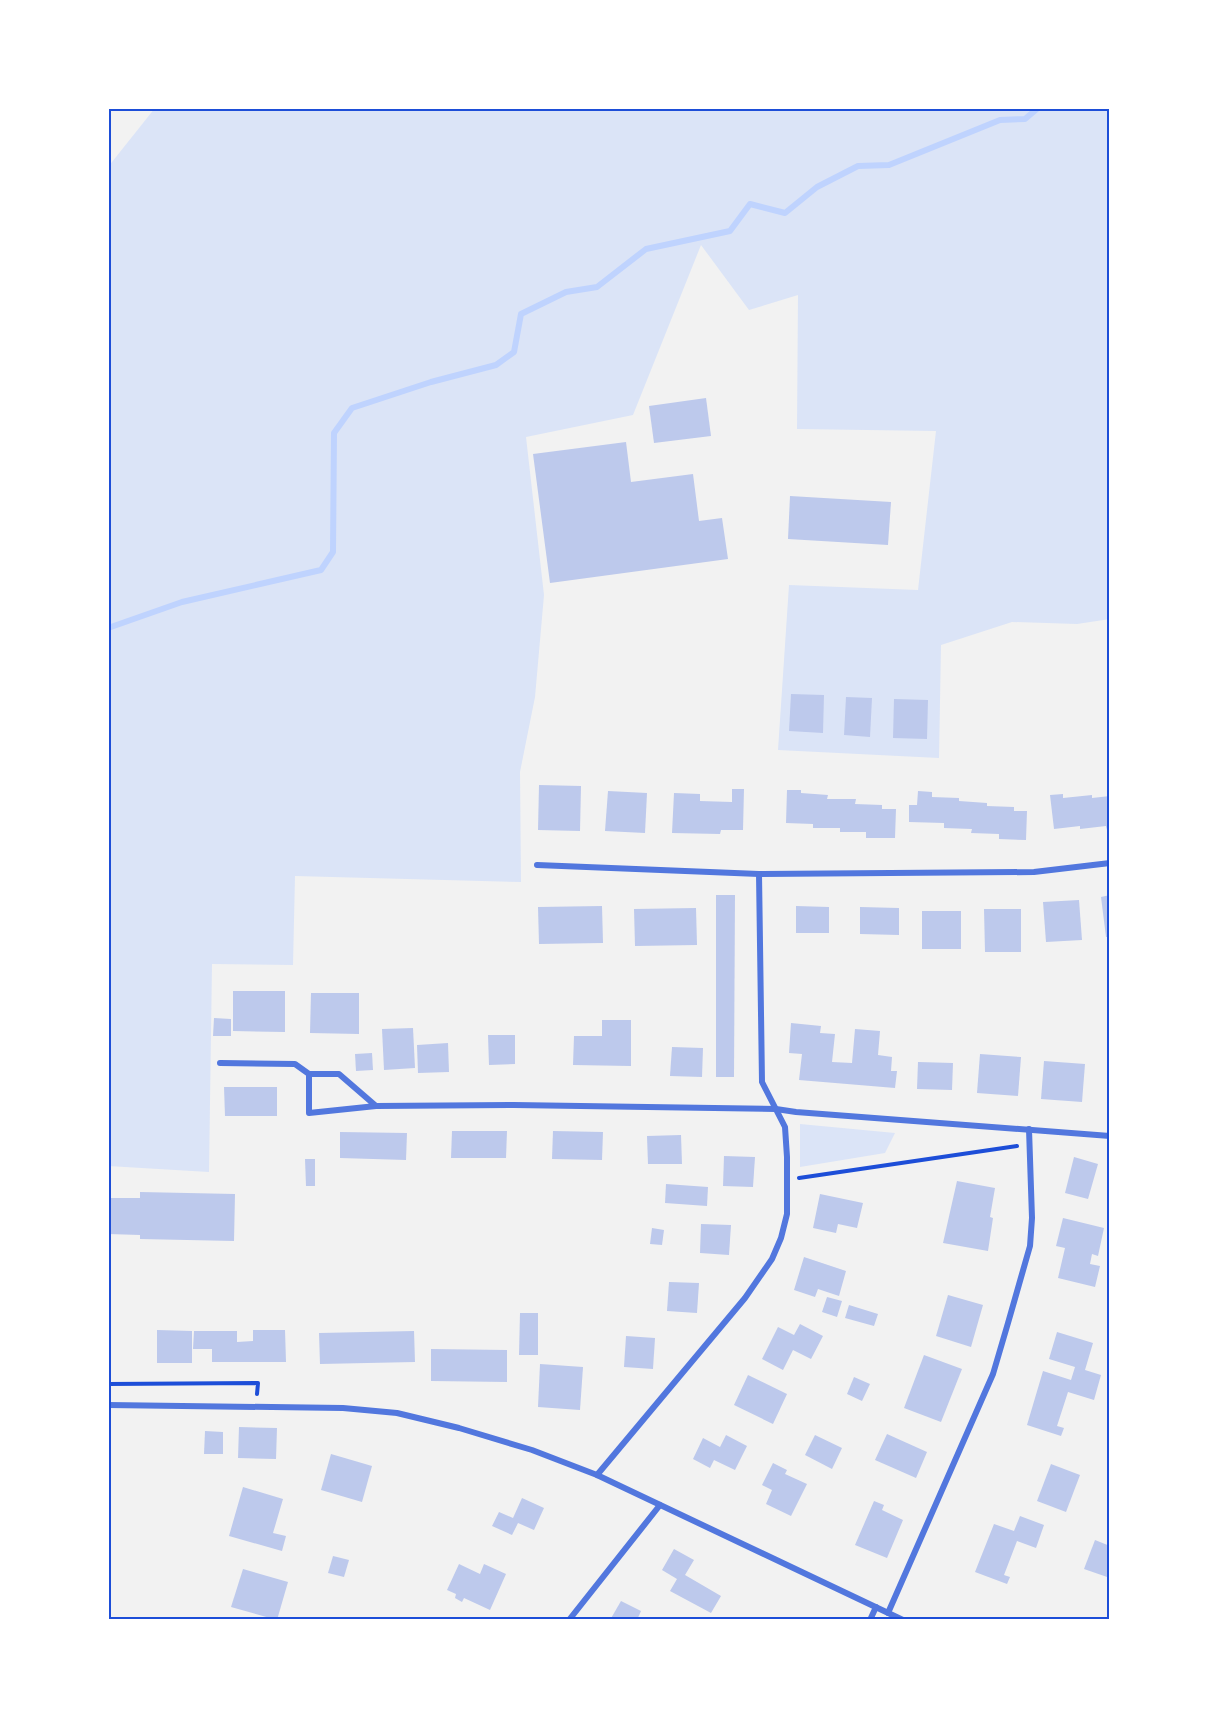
<svg xmlns="http://www.w3.org/2000/svg" width="1218" height="1728" font-family="Manrope,sans-serif">
	<rect width="100%" height="100%" fill="#f2f2f2"/>
	<g fill="#dbe4f7">
		<path d="M155,108H1110V619L1077,624L1012,622L941,645L939,758L778,750L789,585L918,590L936,431L797,429L798,295L749,310L701,245L633,415L526,437L544,595L535,697L520,772L521,882L295,876L293,965L212,964L209,1172L108,1166V167Z"/>
		<path d="M800,1124L895,1133L885,1153L800,1167Z"/>
	</g>
	<g fill="none" stroke-linecap="round" stroke-linejoin="round">
		<path stroke="#bfd3fe" stroke-width="6" d="M108,628L182,602L321,570L333,552L334,433L352,408L431,382L496,365L514,352L521,314L566,292L597,287L646,249L730,231L750,204L785,213L817,187L858,166L889,165L1000,120L1025,119L1038,108"/>
	</g>
	<g fill="#bdc9ec">
		<path d="M706,398L711,436L654,443L649,406Z"/>
		<path d="M626,442L631,482L693,474L699,521L722,518L728,559L550,583L533,454Z"/>
		<path d="M790,496L891,502L888,545L788,539Z"/>
		<path d="M791,694L824,695L823,733L789,731Z"/>
		<path d="M846,697L872,698L870,737L844,735Z"/>
		<path d="M894,699L928,700L927,739L893,738Z"/>
		<path d="M539,785L581,786L580,831L538,830Z"/>
		<path d="M732,789H744L743,830H721L720,834L672,833L674,793L700,794V801L732,802Z"/>
		<path d="M787,790H801V793L828,795L827,799H856L855,804L882,805V809H896L895,838H866V832H840V828H813V824L786,823Z"/>
		<path d="M608,791L647,793L645,833L605,831Z"/>
		<path d="M918,791L932,792V797L959,798V801L987,803V806L1014,807V811H1027L1026,840L999,839V834L971,833L972,829L944,828V823L909,822V805H917Z"/>
		<path d="M1063,794V798L1092,795V798L1110,796V830H1107L1106,826L1080,829V826L1054,829L1050,795Z"/>
		<path d="M716,895H735L734,1077H716Z"/>
		<path d="M1110,895V937H1106L1101,897Z"/>
		<path d="M1079,900L1082,940L1046,942L1043,902Z"/>
		<path d="M602,906L603,943L539,944L538,907Z"/>
		<path d="M796,906L829,907V933H796Z"/>
		<path d="M860,907L899,908V935L860,934Z"/>
		<path d="M696,908L697,945L635,946L634,909Z"/>
		<path d="M984,909H1021V952H985Z"/>
		<rect x="922" y="911" width="39" height="38"/>
		<path d="M233,991H285V1032L233,1031Z"/>
		<path d="M311,993H359V1034L310,1033Z"/>
		<path d="M214,1018L231,1019V1036H213Z"/>
		<path d="M602,1020H631V1066L573,1065L574,1036H602Z"/>
		<path d="M791,1023L821,1026L820,1033L835,1034L832,1062L852,1063L855,1029L880,1031L878,1055L892,1057L891,1071H897L895,1088L799,1080L802,1054L789,1053Z"/>
		<path d="M413,1028L415,1068L384,1070L382,1029Z"/>
		<path d="M488,1035H515V1064L489,1065Z"/>
		<path d="M448,1043L449,1072L418,1073L417,1045Z"/>
		<path d="M672,1047L703,1048L702,1077L670,1076Z"/>
		<path d="M372,1053L373,1070L356,1071L355,1054Z"/>
		<path d="M980,1054L1021,1057L1018,1096L977,1093Z"/>
		<path d="M1044,1061L1085,1064L1082,1102L1041,1099Z"/>
		<path d="M918,1062L953,1063L952,1090L917,1089Z"/>
		<path d="M224,1087H277V1116H225Z"/>
		<path d="M452,1131H507L506,1158H451Z"/>
		<path d="M553,1131L603,1132L602,1160L552,1159Z"/>
		<path d="M340,1132L407,1133L406,1160L340,1158Z"/>
		<path d="M681,1135L682,1164H648L647,1136Z"/>
		<path d="M724,1156L755,1157L753,1187L723,1186Z"/>
		<path d="M1074,1157L1098,1164L1088,1199L1065,1193Z"/>
		<path d="M305,1159H315V1186H306Z"/>
		<path d="M957,1181L995,1188L990,1217L993,1218L988,1251L943,1243Z"/>
		<path d="M666,1184L708,1187L707,1206L665,1203Z"/>
		<path d="M140,1192L235,1194L234,1241L140,1239V1235L108,1234V1198H140Z"/>
		<path d="M820,1194L863,1203L857,1228L838,1224L836,1233L813,1228Z"/>
		<path d="M1063,1218L1104,1228L1098,1256L1092,1254L1090,1264L1100,1266L1095,1287L1058,1278L1065,1248L1056,1246Z"/>
		<path d="M701,1224L731,1225L729,1255L700,1253Z"/>
		<path d="M652,1228L664,1230L662,1245L650,1244Z"/>
		<path d="M804,1257L846,1271L839,1296L818,1289L815,1297L794,1290Z"/>
		<path d="M669,1282L699,1283L697,1313L667,1311Z"/>
		<path d="M948,1295L983,1305L971,1347L936,1336Z"/>
		<path d="M827,1297L842,1301L837,1317L822,1312Z"/>
		<path d="M849,1305L878,1314L874,1326L845,1318Z"/>
		<path d="M520,1313H538V1355H519Z"/>
		<path d="M800,1324L823,1336L811,1359L793,1350L783,1370L762,1359L778,1327L794,1335Z"/>
		<path d="M157,1330L192,1331V1363H157Z"/>
		<path d="M253,1330H285L286,1362H212V1349H193L194,1331H237V1342L253,1341Z"/>
		<path d="M414,1331L415,1362L320,1364L319,1333Z"/>
		<path d="M1057,1332L1093,1343L1085,1370L1101,1375L1094,1400L1068,1392L1057,1426L1064,1428L1061,1436L1027,1425L1043,1371L1071,1380L1075,1367L1049,1359Z"/>
		<path d="M626,1336L655,1338L653,1369L624,1367Z"/>
		<path d="M431,1349L507,1350V1382L431,1381Z"/>
		<path d="M924,1355L962,1369L941,1422L904,1408Z"/>
		<path d="M540,1364L583,1367L580,1410L538,1407Z"/>
		<path d="M748,1375L787,1394L773,1424L734,1405Z"/>
		<path d="M854,1377L870,1384L862,1401L847,1394Z"/>
		<path d="M239,1427L277,1428L276,1459L238,1458Z"/>
		<path d="M205,1431L223,1432V1454H204Z"/>
		<path d="M887,1434L927,1452L916,1478L875,1460Z"/>
		<path d="M726,1435L747,1446L735,1470L714,1460L710,1468L693,1459L703,1438L720,1447Z"/>
		<path d="M815,1435L842,1448L832,1469L805,1455Z"/>
		<path d="M331,1454L372,1466L362,1502L321,1490Z"/>
		<path d="M773,1463L787,1470L785,1474L807,1484L791,1516L766,1504L772,1490L762,1485Z"/>
		<path d="M1051,1464L1080,1475L1066,1512L1037,1501Z"/>
		<path d="M243,1487L283,1499L273,1533L286,1536L282,1551L229,1536Z"/>
		<path d="M522,1498L544,1508L534,1530L518,1523L512,1535L492,1526L499,1512L513,1518Z"/>
		<path d="M874,1501L884,1505L882,1510L903,1520L887,1558L855,1545Z"/>
		<path d="M1020,1516L1044,1525L1036,1548L1017,1541L1004,1575L1010,1577L1007,1584L975,1572L994,1524L1014,1531Z"/>
		<path d="M1095,1540L1110,1546V1578L1084,1569Z"/>
		<path d="M674,1549L694,1560L685,1575L721,1596L711,1613L670,1591L677,1579L662,1570Z"/>
		<path d="M333,1556L349,1560L344,1577L328,1573Z"/>
		<path d="M459,1564L480,1574L484,1564L506,1574L490,1610L464,1598L462,1602L455,1598L456,1594L447,1590Z"/>
		<path d="M243,1569L288,1582L277,1620L231,1607Z"/>
		<path d="M621,1601L641,1611L637,1620H610Z"/>
	</g>
	<g fill="none" stroke-linecap="round" stroke-linejoin="round">
		<g stroke="#1d4ed8" stroke-width="4">
			<path d="M799,1178L1017,1146"/>
			<path d="M108,1384L258,1383L257,1394"/>
		</g>
		<g stroke="#5277de" stroke-width="6">
			<path d="M537,865L759,874L1034,872L1110,863"/>
			<path d="M220,1063L295,1064L309,1074"/>
			<path d="M376,1106L309,1113V1074H339L376,1106L514,1105L776,1109L796,1112L1110,1136"/>
			<path d="M108,1405L343,1408L397,1413L459,1428L532,1450L597,1475L903,1620"/>
			<path d="M597,1475L745,1298L772,1259L781,1238L787,1214V1157L785,1127L762,1082L759,874"/>
			<path d="M888,1613L993,1374L1008,1323L1030,1246L1032,1218L1029,1129"/>
			<path d="M569,1620L660,1505"/>
			<path d="M870,1620L876,1607"/>
		</g>
	</g>
	<rect width="1218" height="1728" fill="none" stroke="#ffffff" stroke-width="219"/>
	<rect x="110" y="110" width="998" height="1508" fill="none" stroke="#1d4ed8" stroke-width="2"/>
</svg>
